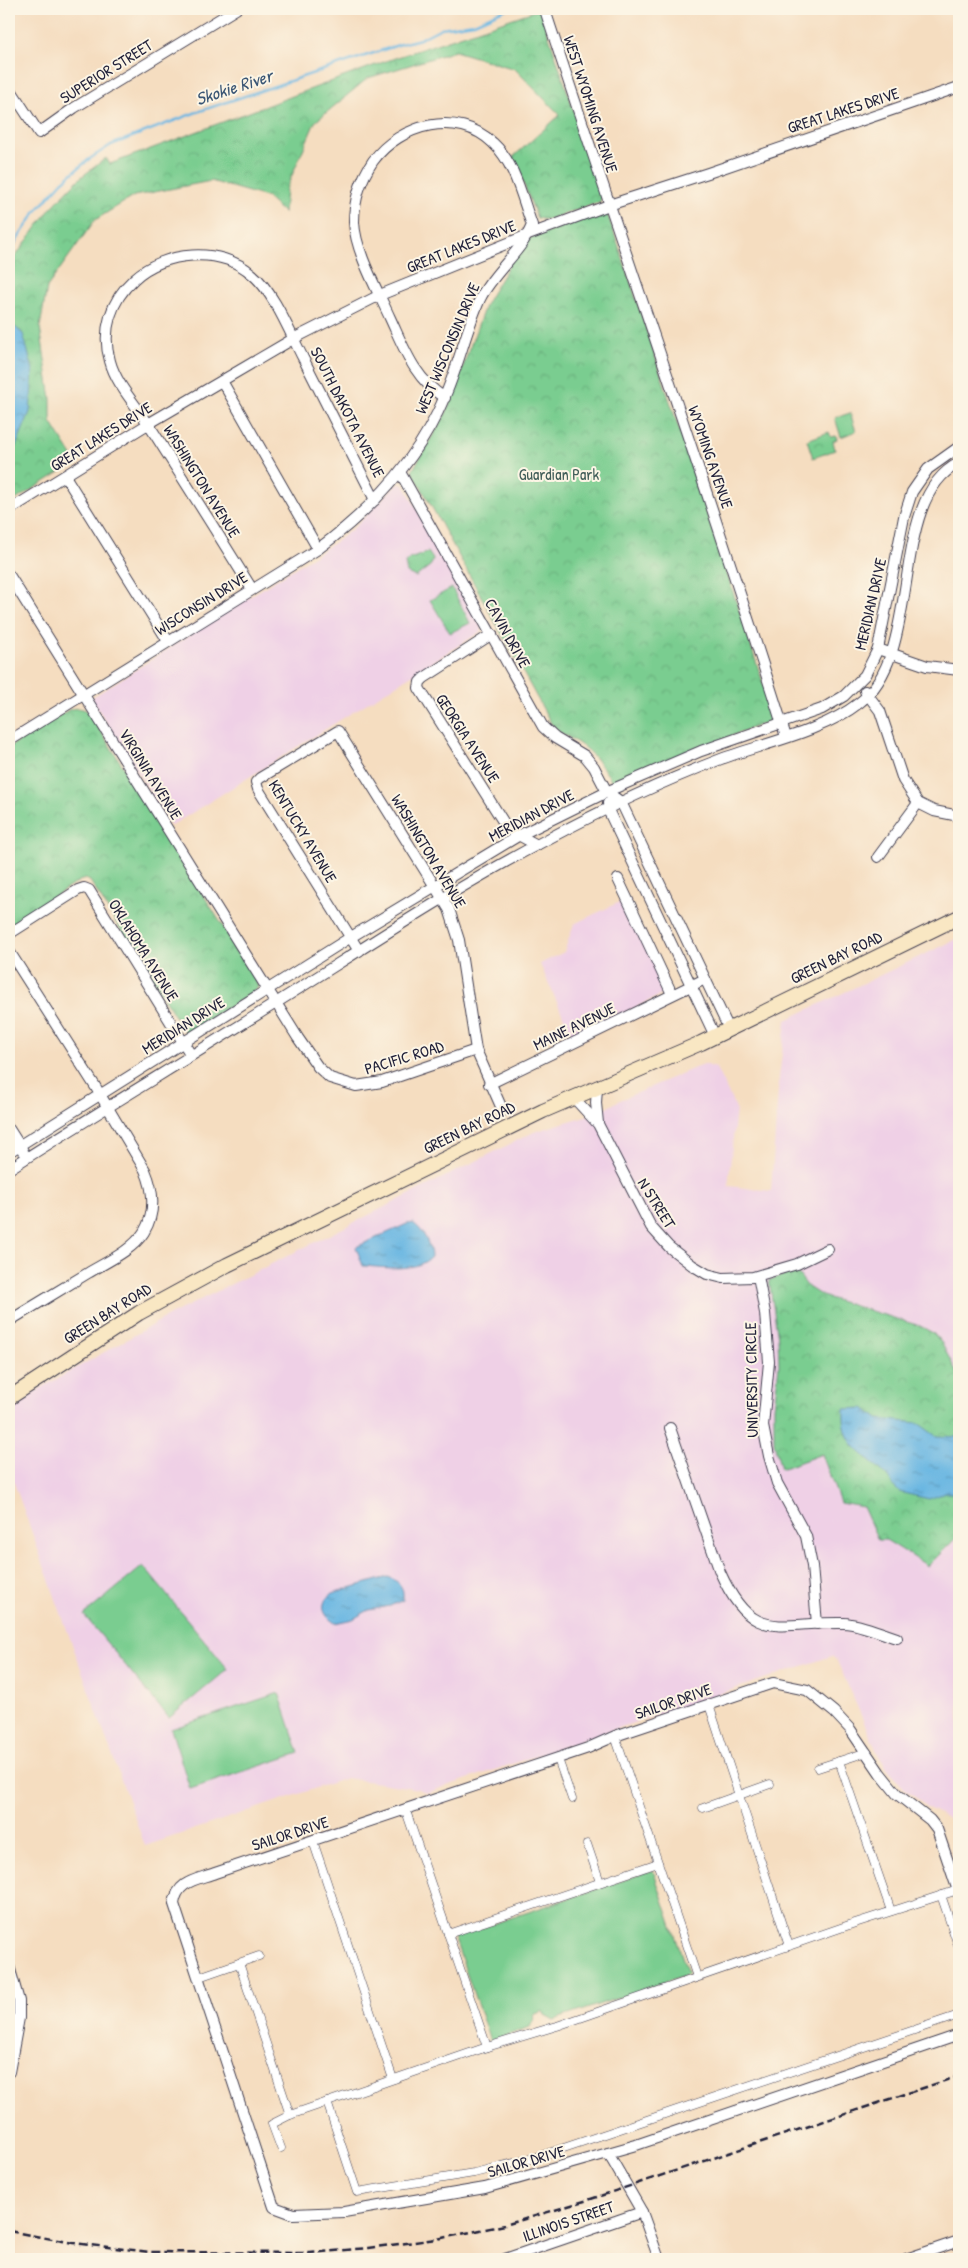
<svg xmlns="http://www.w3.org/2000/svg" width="968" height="2268" font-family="'Patrick Hand',sans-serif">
	<defs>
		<pattern id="park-crowns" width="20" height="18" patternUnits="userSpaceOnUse" patternTransform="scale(1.25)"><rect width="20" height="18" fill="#7acd90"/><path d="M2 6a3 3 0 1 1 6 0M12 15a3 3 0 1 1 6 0" fill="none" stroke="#69b07d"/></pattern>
		<pattern id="water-ripples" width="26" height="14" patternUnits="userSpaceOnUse" patternTransform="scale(1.25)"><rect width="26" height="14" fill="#68b6e2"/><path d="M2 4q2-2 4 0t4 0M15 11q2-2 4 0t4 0" fill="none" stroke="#5594b8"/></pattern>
	</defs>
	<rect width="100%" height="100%" fill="#fcf5e5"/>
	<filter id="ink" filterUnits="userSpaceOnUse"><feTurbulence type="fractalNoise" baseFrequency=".02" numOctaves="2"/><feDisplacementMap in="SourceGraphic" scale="10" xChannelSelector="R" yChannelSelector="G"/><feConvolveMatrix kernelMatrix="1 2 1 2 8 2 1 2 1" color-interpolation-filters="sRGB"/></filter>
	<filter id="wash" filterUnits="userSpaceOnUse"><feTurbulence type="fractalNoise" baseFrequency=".0096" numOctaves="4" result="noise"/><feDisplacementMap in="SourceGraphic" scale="20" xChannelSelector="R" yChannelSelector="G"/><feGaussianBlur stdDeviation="1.12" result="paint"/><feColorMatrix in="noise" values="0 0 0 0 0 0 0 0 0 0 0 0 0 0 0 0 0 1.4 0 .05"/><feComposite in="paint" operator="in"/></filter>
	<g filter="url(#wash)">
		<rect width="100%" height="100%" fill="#f5ddc0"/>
		<g fill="#efd0e6">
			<path d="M400,484L404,485L482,628V631L171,826L93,701V697L337,541L356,526L396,485Z"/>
			<path d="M624,900L667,992L573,1038L540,964L564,952L574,924Z"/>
			<path d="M959,938V1832L956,1822L928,1808L903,1787L889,1771L879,1756L837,1661L832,1656L426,1793L419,1789L346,1778L145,1846L9,1469V1406L170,1315L534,1132L602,1111L618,1101L704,1064L716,1068L736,1109L728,1186L771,1191L779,1078L786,1020Z"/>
		</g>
		<g fill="#7acd90" stroke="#4e7866">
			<path d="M850,413L856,431L841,437L835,418Z"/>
			<path d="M452,588L470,623L450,633L430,600Z"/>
			<path d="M143,1566L228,1669L169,1718L84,1615Z"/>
			<path d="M279,1693L299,1753L190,1789L171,1729Z"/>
			<path d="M653,1870L688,1974L554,2020L545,2015L543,2011L533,2015L534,2019L530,2027L490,2041L454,1937Z"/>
		</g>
		<g fill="url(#park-crowns)" stroke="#4e7866">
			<path d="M540,9L602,196L600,202L546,220L537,218L513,157L560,115L515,69L455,51L368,78L315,122L286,189L284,213L266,197L211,181L134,196L95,220L47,287L40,327L51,399V422L76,462L9,504V265L51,208L80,178L106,158L110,164L389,60Z"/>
			<path d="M602,212L607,213L617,241L775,719L646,769L621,780L612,781C602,766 593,753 578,743C568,737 560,734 552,725L412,471L447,411L486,303L524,240Z"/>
			<path d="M829,432L831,437L836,436L837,439L833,441L835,450L813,458L807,440Z"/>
			<path d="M428,552L433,559L431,565L416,577L407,573L405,563L410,559Z"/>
			<path d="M78,708L86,710L92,717L256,979L258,987L254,992L189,1032H185L90,881L85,879L79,881L9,925V747L70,709Z"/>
			<path d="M796,1271L808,1287L822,1296L920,1326L933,1333L941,1342L959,1377V1535L928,1566L886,1540H878L863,1507L840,1503L822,1454L781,1469L774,1443V1407L779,1365L778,1338L769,1280Z"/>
		</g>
		<g fill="url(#water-ripples)" stroke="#456c8e">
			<path d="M14,326L23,334L33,370L30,412L14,451L9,456V329Z"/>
			<path d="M413,1223C423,1229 431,1246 431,1257C416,1273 383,1267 363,1266L356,1247L407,1224Z"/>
			<path d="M864,1408L878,1419L918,1423L936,1436L959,1437V1475L956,1479L959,1480V1493H945L929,1499L899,1492C893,1486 888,1476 882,1471C859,1450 842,1444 844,1409Z"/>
			<path d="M388,1577C400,1581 404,1588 403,1600L390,1606L369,1610L353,1619L335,1623C322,1615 319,1603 332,1593Z"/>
		</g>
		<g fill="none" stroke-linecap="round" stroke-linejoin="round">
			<path stroke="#68b6e2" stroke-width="2.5" d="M9,252L37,210L62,182L88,160L111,145L197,112L401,44L420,39L441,28L474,23L506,9"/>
		</g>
	</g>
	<g filter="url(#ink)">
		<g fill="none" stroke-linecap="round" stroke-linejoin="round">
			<defs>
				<g id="pedestrian">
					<path d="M709,1705L789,1946"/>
					<path d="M615,1736L697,1977"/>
					<path d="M558,1759L572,1799"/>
					<path d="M839,1761L891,1911"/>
					<path d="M818,1768L867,1752"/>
					<path d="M703,1808L770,1784"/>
					<path d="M406,1811L487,2047"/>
					<path d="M313,1841L393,2079"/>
					<path d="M587,1844L600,1882"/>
					<path d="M941,1895L959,1948"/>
					<path d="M448,1934L658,1863"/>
					<path d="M239,1963L290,2115"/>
					<path d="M199,1977L259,1956"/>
					<path d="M327,2102L357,2192L474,2173L534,2158L959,2015"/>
					<path d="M281,2148L272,2124L290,2115L487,2047L557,2026L855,1923L958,1890"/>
				</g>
				<g id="minor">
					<path d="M546,13C625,255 710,494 786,737"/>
					<path d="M9,87L39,133L74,108L236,9"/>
					<path d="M222,381L318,549"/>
					<path d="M400,472L543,727L555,738L585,756L594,767L607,792L621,802L729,1029"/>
					<path d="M65,476L168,641"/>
					<path d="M9,510L148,424L293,339L380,295L528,235L609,205L708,173L959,87"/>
					<path d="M9,575L298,1038L318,1067L330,1078L356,1086L382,1082L476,1050"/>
					<path d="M252,589C218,534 184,480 149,425C136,405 116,384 110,361C101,331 111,300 134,279C164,251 220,246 252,274C274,292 290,333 303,358C327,405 351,453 375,500"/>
					<path d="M492,634L424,678L420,682L419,688L504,823L511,831L537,845"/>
					<path d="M878,649L927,666L959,670"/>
					<path d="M865,691L880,711L903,780L918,803L934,811L959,816"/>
					<path d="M9,741L318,549C372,509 419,459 445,396C459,364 466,330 480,299C493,272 521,253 532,225C522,198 515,163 493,143C458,109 400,124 373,161C361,179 354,201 354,222C355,251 378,291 390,318C404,348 415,380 445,398"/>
					<path d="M608,803L609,812L715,1036"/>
					<path d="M878,857L918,803"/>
					<path d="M618,879L672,994"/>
					<path d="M9,934L78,890L84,888L89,890L191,1055"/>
					<path d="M9,951L95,1086L145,1170C154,1191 156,1212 144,1232C132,1251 106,1262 88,1273C62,1289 35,1305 9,1321"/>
					<path d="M359,951L258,789L256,782L260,778L338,731L449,909L459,940L476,1050L503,1111"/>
					<path d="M489,1084L705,979"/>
					<path d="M597,1088L596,1103L598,1123"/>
					<path d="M574,1098L598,1124L651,1227L669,1247L692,1265L707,1274L723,1278L753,1277L797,1264L828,1249"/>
					<path d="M9,1129L23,1151"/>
					<path d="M9,1152L351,937L518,836L613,789L701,751L822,709L844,696L865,675L878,649L904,517L912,492L928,469L959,447"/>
					<path d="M9,1169C98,1112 189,1058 279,1001C367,946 454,888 546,840C602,810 661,782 721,759C765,743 822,732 859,703C926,652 886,500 959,463"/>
					<path d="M758,1276L765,1313L769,1362L763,1426L769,1456L777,1483L806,1536L812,1566L817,1624"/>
					<path d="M670,1428L720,1572C753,1646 780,1621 844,1623C862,1624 880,1633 897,1638"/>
					<path d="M959,1894L937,1829L930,1820L897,1794L880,1773L850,1729L834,1712L807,1690L773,1683L615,1736L588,1748L215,1873C196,1880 177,1881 174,1904L274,2207L293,2214L344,2212L485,2188L636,2145L959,2035"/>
					<path d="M9,1966L19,2001V2018L9,2072"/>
					<path d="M608,2153L642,2212L659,2259"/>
					<path d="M505,2259L642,2212"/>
					<path d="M906,2259L959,2241"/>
				</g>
				<path id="secondary" d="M9,1398L139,1313L227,1265L543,1111L701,1043L959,917"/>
			</defs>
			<use href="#pedestrian" stroke="#423e4f" stroke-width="9"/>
			<use href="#minor" stroke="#423e4f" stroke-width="12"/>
			<use href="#secondary" stroke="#423e4f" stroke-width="16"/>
			<use href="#pedestrian" stroke="#fff" stroke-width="8"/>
			<use href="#minor" stroke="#fff" stroke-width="10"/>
			<use href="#secondary" stroke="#f9e7c3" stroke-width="14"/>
			<path stroke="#22223b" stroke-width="2.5" stroke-dasharray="8 4" stroke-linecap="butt" d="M9,2231L73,2243L150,2252L310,2253L368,2248L437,2239L505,2225L588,2200L959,2076"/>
		</g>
	</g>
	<g text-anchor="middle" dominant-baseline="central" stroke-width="4" stroke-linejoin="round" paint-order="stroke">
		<g font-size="16" fill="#22223b" stroke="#fcf5e5">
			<text transform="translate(106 71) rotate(-32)">SUPERIOR STREET</text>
			<text transform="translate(591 104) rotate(72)">WEST WYOMING AVENUE</text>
			<text transform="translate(843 110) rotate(-18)">GREAT LAKES DRIVE</text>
			<text transform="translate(461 246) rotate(-22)">GREAT LAKES DRIVE</text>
			<text transform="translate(447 348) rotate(-67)">WEST WISCONSIN DRIVE</text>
			<text transform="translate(348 412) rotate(63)">SOUTH DAKOTA AVENUE</text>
			<text transform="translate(101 436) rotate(-32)">GREAT LAKES DRIVE</text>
			<text transform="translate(711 457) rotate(71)">WYOMING AVENUE</text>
			<text transform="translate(202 481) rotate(58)">WASHINGTON AVENUE</text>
			<text transform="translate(201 603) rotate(-32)">WISCONSIN DRIVE</text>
			<text transform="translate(870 604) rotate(-77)">MERIDIAN DRIVE</text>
			<text transform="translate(508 633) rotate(61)">CAVIN DRIVE</text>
			<text transform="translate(468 738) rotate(57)">GEORGIA AVENUE</text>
			<text transform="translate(151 774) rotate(58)">VIRGINIA AVENUE</text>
			<text transform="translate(531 815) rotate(-28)">MERIDIAN DRIVE</text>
			<text transform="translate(303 831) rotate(59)">KENTUCKY AVENUE</text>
			<text transform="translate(429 851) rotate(59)">WASHINGTON AVENUE</text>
			<text transform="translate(144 950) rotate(58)">OKLAHOMA AVENUE</text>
			<text transform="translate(836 957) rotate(-26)">GREEN BAY ROAD</text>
			<text transform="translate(183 1025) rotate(-32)">MERIDIAN DRIVE</text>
			<text transform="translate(574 1026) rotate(-26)">MAINE AVENUE</text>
			<text transform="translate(404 1057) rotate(-17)">PACIFIC ROAD</text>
			<text transform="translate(469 1127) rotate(-26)">GREEN BAY ROAD</text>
			<text transform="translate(657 1203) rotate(58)">N STREET</text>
			<text transform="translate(107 1313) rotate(-32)">GREEN BAY ROAD</text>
			<text transform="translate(751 1380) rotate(-91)">UNIVERSITY CIRCLE</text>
			<text transform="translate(673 1701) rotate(-19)">SAILOR DRIVE</text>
			<text transform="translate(290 1833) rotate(-18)">SAILOR DRIVE</text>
			<text transform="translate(526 2161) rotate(-16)">SAILOR DRIVE</text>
			<text transform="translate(568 2221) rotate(-19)">ILLINOIS STREET</text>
		</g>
		<g font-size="16" fill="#415e59" stroke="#fcf5e5">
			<text x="559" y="474">Guardian Park</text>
		</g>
		<g font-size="18" font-style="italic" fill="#3a5675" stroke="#fcf5e5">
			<text transform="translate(234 87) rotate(-18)">Skokie River</text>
		</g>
	</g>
	<rect width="968" height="2268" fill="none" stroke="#fcf5e5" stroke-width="30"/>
</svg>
